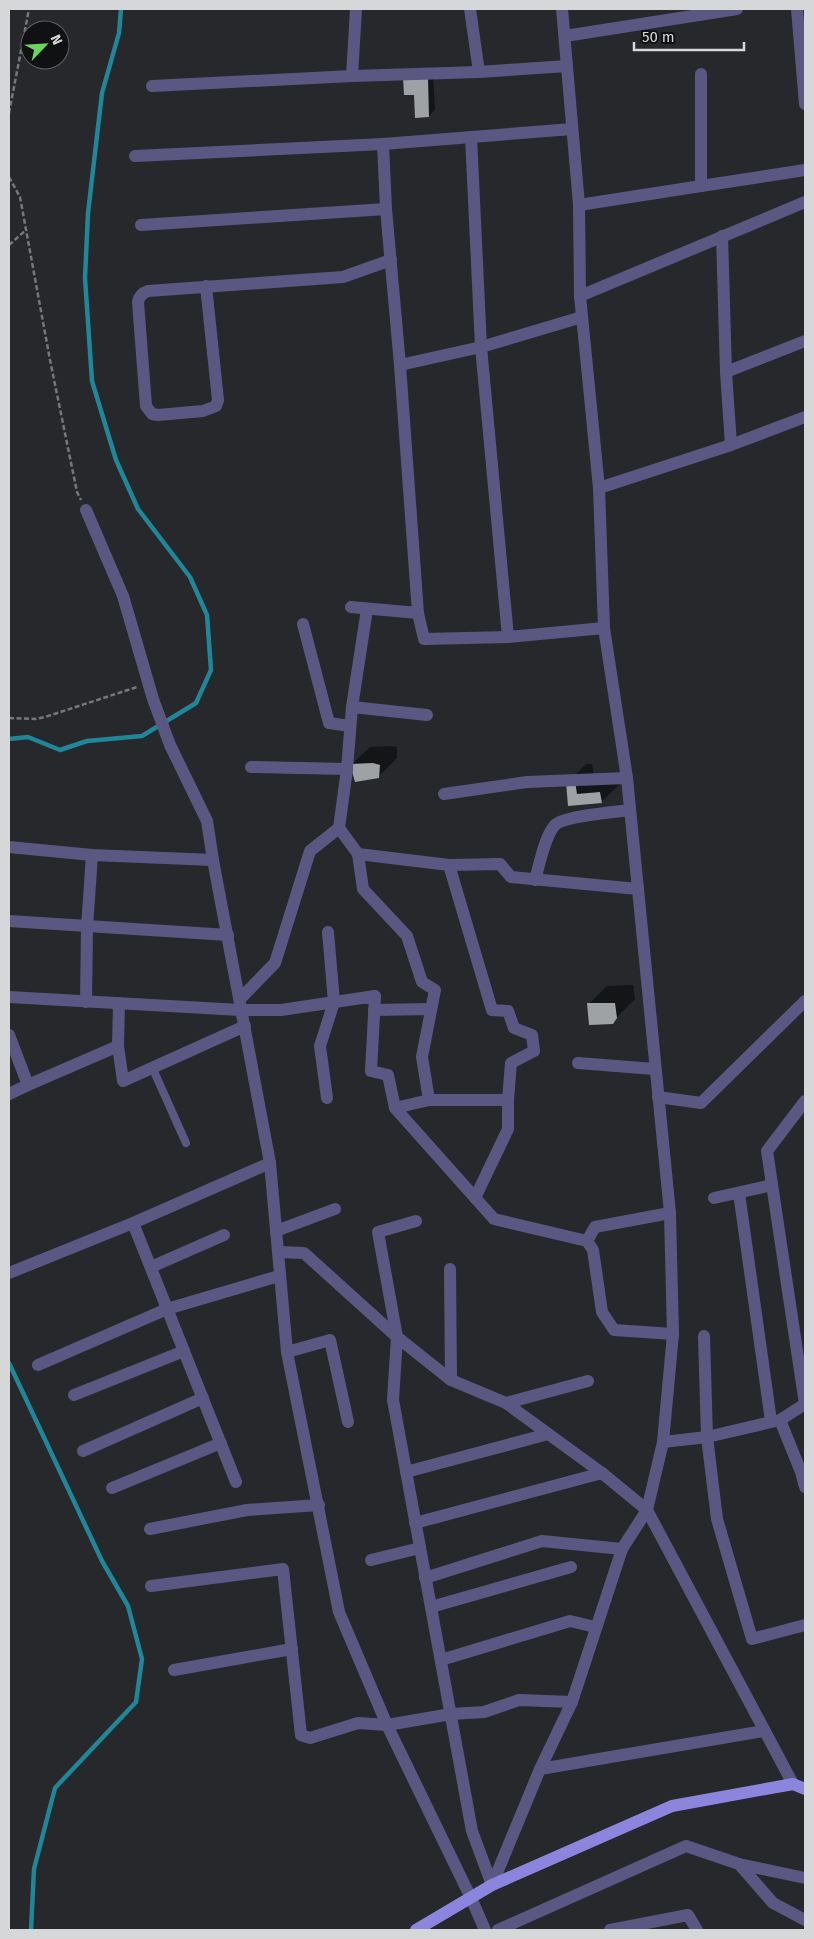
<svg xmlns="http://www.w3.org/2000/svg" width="814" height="1939" font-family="'Fira Sans',sans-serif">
	<rect width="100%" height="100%" fill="#26282b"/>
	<g fill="#0007">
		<path d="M433,71L435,110L429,116L415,94Z"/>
		<path d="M391,746L397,747V758L379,776L352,764L370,747Z"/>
		<path d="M586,764H592L594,777L620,784L602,801L569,805L568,782Z"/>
		<path d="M633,985L635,999L612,1022L589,1004L607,986Z"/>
	</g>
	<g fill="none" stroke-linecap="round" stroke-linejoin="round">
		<g stroke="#208699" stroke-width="4.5">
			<path d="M9,739L28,737L60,750L87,741L142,736L196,703L211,670L207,615L190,577L138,509L116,460L92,381L85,278L88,213L102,93L119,33L121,9"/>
			<path d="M9,1363L102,1561L128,1606L142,1659L136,1702L55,1788L34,1869L31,1930"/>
		</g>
	</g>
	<g fill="#9ea2a5">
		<path d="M403,77H428L429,117L415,118L414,95H404Z"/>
		<path d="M373,763L380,765L379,778L355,782L350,764Z"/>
		<path d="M575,781L577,794L600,792L602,803L568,806L566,782Z"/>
		<path d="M587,1003H615L617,1018L613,1024L589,1025Z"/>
	</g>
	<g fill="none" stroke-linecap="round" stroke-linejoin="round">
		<g stroke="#76777a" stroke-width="2.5" stroke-dasharray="5 2.5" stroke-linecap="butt">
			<path d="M9,113L29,9"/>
			<path d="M9,177L20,197L50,360L77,492L81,500"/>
			<path d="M9,245L26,230"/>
			<path d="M9,718L35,719L45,717L137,687"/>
		</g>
		<path stroke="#5a5883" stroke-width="8" d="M152,1067L186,1143"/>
		<g stroke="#5a5883" stroke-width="12">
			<path d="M470,9L479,72"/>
			<path d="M797,9L805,104"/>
			<path d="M565,36L737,9"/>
			<path d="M352,76L356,9"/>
			<path d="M152,86L352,76L479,72L567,66"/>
			<path d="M471,137L481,347L508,637"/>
			<path d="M383,144L386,209L400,365L418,613L424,639L508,637L604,628"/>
			<path d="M135,156L383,144L572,129"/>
			<path d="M701,186L805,170"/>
			<path d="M579,205L701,186V74"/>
			<path d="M141,225L386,209"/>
			<path d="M722,236L726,372L731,445"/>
			<path d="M206,286L218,400L216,406L203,411L158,415L152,414L146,406L138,302C139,296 142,293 148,291L343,277L391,260"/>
			<path d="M580,296L805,202"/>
			<path d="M400,365L481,347L582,317"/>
			<path d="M726,372L805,341"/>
			<path d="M599,488L731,445L805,417"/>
			<path d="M86,510L123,596L153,699L170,745L207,821L213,860L270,1163L287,1352L339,1612L387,1725L471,1898L485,1930"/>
			<path d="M351,607L418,613"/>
			<path d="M303,624L329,723L350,726"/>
			<path d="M352,707L427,715"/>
			<path d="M251,767L347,769"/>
			<path d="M444,794L527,782L627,778"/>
			<path d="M339,828L358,854L449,865L500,864L511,877L638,889"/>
			<path d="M9,847L92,855L213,860"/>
			<path d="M358,854L363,889L407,936L422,982L435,990L422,1057L429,1100"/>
			<path d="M449,865L492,1010L508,1011L514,1028L532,1035L534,1051L511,1063L508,1100V1129L475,1198"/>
			<path d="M535,880C539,866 545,835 555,825C564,816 615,812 630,810"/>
			<path d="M9,921L228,935"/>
			<path d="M9,997L240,1010H281L375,996L371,1071L388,1075L395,1108L494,1219L587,1241L593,1250L602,1312L614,1330L673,1334"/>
			<path d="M240,999L275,963L310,851L339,828L347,769L352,707L367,609"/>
			<path d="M86,1002L87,927L92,855"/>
			<path d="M119,1003L118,1046L123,1081L245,1026"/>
			<path d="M374,1010L431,1009"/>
			<path d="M9,1035L28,1085L118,1046"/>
			<path d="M578,1063L654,1069"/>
			<path d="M9,1094L28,1085"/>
			<path d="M658,1097L701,1103L805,1001"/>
			<path d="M327,1098L320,1046L334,1002L328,932"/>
			<path d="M395,1108L429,1100H508"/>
			<path d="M739,1193L771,1421"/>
			<path d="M714,1198L772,1185"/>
			<path d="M416,1221L378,1232L397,1337L393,1400L472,1831L492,1885"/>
			<path d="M133,1223L236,1482"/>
			<path d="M276,1231L335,1209"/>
			<path d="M587,1241L595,1227L670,1213"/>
			<path d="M278,1252L304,1253L397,1337L451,1380L506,1403L602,1473L647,1510L793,1784"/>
			<path d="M151,1267L224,1235"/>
			<path d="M450,1269L451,1380"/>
			<path d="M9,1273L133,1223L270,1163"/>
			<path d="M704,1336L707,1437L717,1519L752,1639L805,1625"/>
			<path d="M287,1352L330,1340L348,1422"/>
			<path d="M38,1365L167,1309L279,1276"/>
			<path d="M74,1395L184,1351"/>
			<path d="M506,1403L588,1381"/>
			<path d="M805,1404L767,1151L805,1101"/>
			<path d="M780,1420L801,1472L805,1487"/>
			<path d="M663,1442L707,1437L780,1420L805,1404"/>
			<path d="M83,1451L203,1398"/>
			<path d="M406,1472L548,1434"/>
			<path d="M112,1488L221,1443"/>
			<path d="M415,1523L602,1473"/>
			<path d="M150,1529L247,1510L319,1505"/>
			<path d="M371,1560L420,1548"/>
			<path d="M425,1578L542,1541L622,1549"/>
			<path d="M151,1586L283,1569L301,1735L310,1738L358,1723L387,1725L451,1714L484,1712L519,1700L572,1702"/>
			<path d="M431,1607L571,1567"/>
			<path d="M441,1660L570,1621L595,1627"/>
			<path d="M174,1670L292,1649"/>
			<path d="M540,1769L764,1731"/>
			<path d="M739,1864L773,1903L805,1920"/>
			<path d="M492,1885L540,1769L572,1702L622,1549L647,1510L663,1442L673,1334L670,1213L627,778L604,628L599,488L580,296L579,205L562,9"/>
			<path d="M498,1930L686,1846L739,1864L805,1878"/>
			<path d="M610,1930L688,1915L697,1930"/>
		</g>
		<path stroke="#8c85dd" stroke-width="12" d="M416,1930L492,1885L672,1806L793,1784L805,1789"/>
	</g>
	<rect width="814" height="1939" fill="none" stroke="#d6d7d9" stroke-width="20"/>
	<g transform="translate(45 45) rotate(65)"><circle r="24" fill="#101112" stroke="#5f6062"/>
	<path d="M0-4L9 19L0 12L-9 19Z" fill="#6dd361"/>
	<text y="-8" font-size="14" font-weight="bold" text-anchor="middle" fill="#d6d7d9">N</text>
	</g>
	<path d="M634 42v8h110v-8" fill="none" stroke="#d6d7d9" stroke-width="2.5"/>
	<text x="642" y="42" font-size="15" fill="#d6d7d9" stroke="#101112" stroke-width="4" paint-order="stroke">50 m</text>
</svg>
